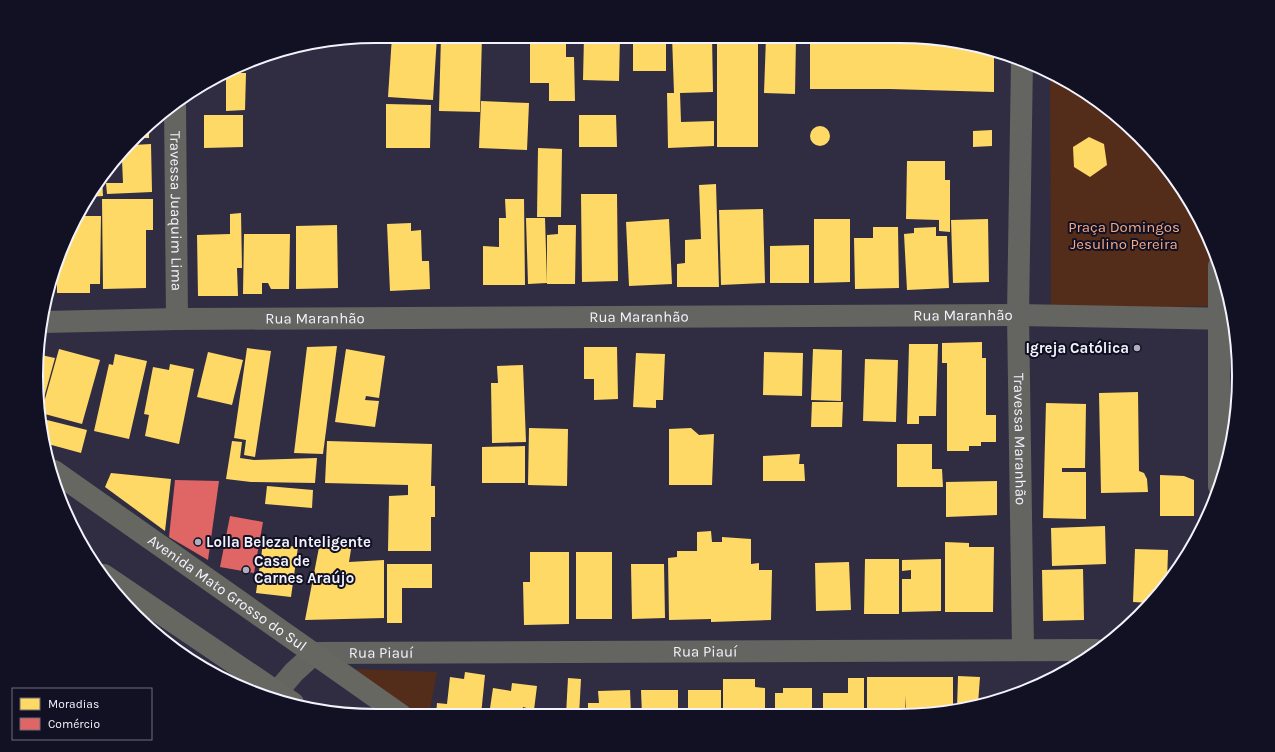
<svg xmlns="http://www.w3.org/2000/svg" width="1275" height="752" font-family="Karla,sans-serif">
	<rect width="100%" height="100%" fill="#302d43"/>
	<g fill="#532c1a">
		<path d="M1050,75L1088,93L1139,135L1182,187L1211,241V306L1051,310Z"/>
		<path d="M355,669L437,672L429,715H418L354,673Z"/>
	</g>
	<g fill="#ffd966">
		<path d="M392,36H437L433,100L388,97Z"/>
		<path d="M441,36H482L480,112L439,111Z"/>
		<path d="M530,36H566V57H574L575,101H549V83H530Z"/>
		<path d="M584,36H620L619,81L583,80Z"/>
		<rect x="633" y="36" width="33" height="35"/>
		<path d="M672,36H712L713,92L680,93L681,122L714,121V146L668,148L667,93H674Z"/>
		<path d="M717,36L758,37V147H717Z"/>
		<path d="M766,37H796L795,94L764,93Z"/>
		<path d="M810,37H921L994,51V92L890,89H810Z"/>
		<path d="M232,73H246L245,110L226,111V76Z"/>
		<path d="M481,101L529,103L527,150L479,148Z"/>
		<path d="M386,104L431,105L430,148H386Z"/>
		<path d="M204,115H243V147L204,148Z"/>
		<path d="M579,115H616L617,147H579Z"/>
		<circle cx="820" cy="136" r="10"/>
		<path d="M149,128V138H139H140Z"/>
		<path d="M992,130V146L973,147V131Z"/>
		<path d="M1089,137L1104,144L1107,165L1090,177L1074,167L1073,147Z"/>
		<path d="M151,144L152,192L107,194L106,183H123L122,160H119L133,145Z"/>
		<path d="M538,148L562,149L561,217H537Z"/>
		<path d="M907,161H945V180H950V232L939,231V220L906,219Z"/>
		<path d="M102,178L103,196L89,197L93,187Z"/>
		<path d="M716,184L719,287H677V264L685,263V240L701,239L699,185Z"/>
		<path d="M581,194H617L618,281L582,282Z"/>
		<path d="M102,199H153V230H146V288L103,289Z"/>
		<path d="M505,199H524L525,285H483V246L499,247V218H506Z"/>
		<path d="M763,209L765,283L721,285L719,210Z"/>
		<path d="M241,213L242,268H237L238,296H198L197,235L230,234V214Z"/>
		<path d="M80,216H101L100,284H90V293H57V267Z"/>
		<path d="M526,218H545L547,283L528,284Z"/>
		<path d="M669,219L672,284L629,286L626,222Z"/>
		<path d="M814,219H850V282L814,283Z"/>
		<path d="M988,219L989,282L953,283L951,220Z"/>
		<path d="M411,223V231L421,230L422,261H429L430,289L390,291L387,224Z"/>
		<path d="M337,225L338,288L296,289V226Z"/>
		<path d="M558,225H576L575,284H547V235L558,234Z"/>
		<path d="M873,227H898L899,288L855,289L854,238H873Z"/>
		<path d="M936,227V236H947L949,288L907,290L904,234L914,233V228Z"/>
		<path d="M244,234H290L289,289H271L268,283H262V294H243Z"/>
		<path d="M809,245V283H770V246Z"/>
		<path d="M982,342V358H986V415H996V442H981V446H969V451H947V363H942V343Z"/>
		<path d="M909,344H938L936,416H919V424H907Z"/>
		<path d="M337,346L323,454L294,453L307,347Z"/>
		<path d="M584,347H617L618,399L594,400V379H584Z"/>
		<path d="M247,348L271,351L255,457L244,455L246,440L234,438Z"/>
		<path d="M59,349L100,360L82,424L41,413Z"/>
		<path d="M346,349L385,356L379,398L366,396L365,400L379,401L375,427L335,422Z"/>
		<path d="M813,349L842,350L841,401L811,400Z"/>
		<path d="M208,352L243,360L232,405L197,397Z"/>
		<path d="M764,352L803,353L802,396L763,395Z"/>
		<path d="M636,353L665,354L663,400H656V408L633,407Z"/>
		<path d="M115,354L147,361L129,439L94,431L109,364L113,365Z"/>
		<path d="M41,355L55,358L40,412L37,398Z"/>
		<path d="M865,359L898,360L896,422L863,421Z"/>
		<path d="M170,364L194,369L179,444L145,436L149,415L144,414L153,367L169,370Z"/>
		<path d="M523,365L526,442L492,443L491,383H498L497,366Z"/>
		<path d="M1138,392L1139,471L1144,473L1147,479L1148,492L1101,493L1099,393Z"/>
		<path d="M812,402H843L842,427H811Z"/>
		<path d="M1046,403L1086,404L1085,468H1062V472H1086V519L1043,518Z"/>
		<path d="M47,420L87,430L81,453L48,444L45,432Z"/>
		<path d="M529,428L568,429L567,486L528,485Z"/>
		<path d="M691,428L699,435L714,434L712,485H669V429Z"/>
		<path d="M232,441L242,442L240,458L254,460L317,458L315,483L251,482L226,479Z"/>
		<path d="M327,441L432,444L431,486H435V517H431V551H388L389,496L408,495V485L325,483Z"/>
		<path d="M897,444H932V469H942L943,487H897Z"/>
		<path d="M525,446V483H482V447Z"/>
		<path d="M800,454L799,464H804L805,481H763V456Z"/>
		<path d="M111,473L171,479L165,531L105,487Z"/>
		<path d="M1160,475L1184,476L1194,480V516H1160Z"/>
		<path d="M997,481V515L946,517V482Z"/>
		<path d="M267,486L313,490L312,508L265,504Z"/>
		<path d="M1105,526L1106,564L1052,566L1051,528Z"/>
		<path d="M711,531L712,542H722V537L751,539V564L759,563V570H772L771,620L711,622V619L669,620L668,558L677,557V551H697V532Z"/>
		<path d="M321,537L352,543L349,562L384,560V618L305,620Z"/>
		<path d="M945,542L969,543V547H994L993,612H945Z"/>
		<path d="M263,543L298,547L291,597L256,593Z"/>
		<path d="M1135,549L1168,550L1167,583L1151,603L1133,602Z"/>
		<path d="M530,552H569V624L524,625L523,582H530Z"/>
		<rect x="576" y="552" width="36" height="67"/>
		<path d="M865,559H899V614H864Z"/>
		<path d="M941,559V611L902,612V579H911V570L902,571V560Z"/>
		<path d="M849,562L851,610L816,611L815,563Z"/>
		<path d="M387,564H432V588H402V623H387Z"/>
		<path d="M631,564H664L665,618L632,619Z"/>
		<path d="M1083,569L1084,620L1043,621L1042,570Z"/>
		<path d="M465,672L485,675L481,715H436L437,703L447,704L450,677L464,679Z"/>
		<path d="M958,676L980,677L978,704L957,708Z"/>
		<path d="M867,677H953V709L921,715H906L905,695V715H867Z"/>
		<path d="M568,678L581,679L579,715H566Z"/>
		<path d="M848,678H864V715H823V693H848Z"/>
		<path d="M723,679H755V687L765,688V715H723Z"/>
		<path d="M512,683L537,686L534,710L523,707L521,715H489L493,688L511,691Z"/>
		<path d="M783,688H812V715H775V693H783Z"/>
		<path d="M630,690L631,715H588V703H599L598,691Z"/>
		<path d="M641,690H678V715H642Z"/>
		<rect x="688" y="690" width="33" height="25"/>
	</g>
	<g fill="#e06666">
		<path d="M175,480L219,481L208,560L169,537Z"/>
		<path d="M230,516L263,522L254,573L220,567Z"/>
	</g>
	<g fill="none" stroke-linecap="round" stroke-linejoin="round">
		<g stroke="#646460" stroke-width="22">
			<path id="s1" d="M1022,61L1018,315L1023,649"/>
			<path id="s2" d="M175,103L177,319"/>
			<path d="M1219,266V486"/>
			<path id="s3" d="M44,322L177,319L1018,315L1233,319"/>
			<path id="s4" d="M271,699L294,672L315,653L1096,650"/>
		</g>
		<g stroke="#676762" stroke-width="22">
			<path id="s5" d="M54,471L401,715"/>
			<path d="M104,575L293,703"/>
		</g>
	</g>
	<g fill="#afaebd" stroke="#121023" stroke-width="1.5">
		<circle cx="1137" cy="348" r="4"/>
		<circle cx="198" cy="542" r="4"/>
		<circle cx="246" cy="570" r="4"/>
	</g>
	<g text-anchor="middle" dominant-baseline="central" stroke-width="4" stroke-linejoin="round" paint-order="stroke">
		<g font-size="15" fill="#f3f3fe" stroke="#121023">
			<text stroke="none"><textPath href="#s2" startOffset="108">Travessa Juaquim Lima</textPath></text>
			<text stroke="none"><textPath href="#s3" startOffset="919">Rua Maranhão</textPath></text>
			<text stroke="none"><textPath href="#s3" startOffset="595">Rua Maranhão</textPath></text>
			<text stroke="none"><textPath href="#s3" startOffset="271">Rua Maranhão</textPath></text>
			<text stroke="none"><textPath href="#s1" startOffset="378">Travessa Maranhão</textPath></text>
			<text stroke="none"><textPath href="#s5" startOffset="212">Avenida Mato Grosso do Sul</textPath></text>
			<text stroke="none"><textPath href="#s4" startOffset="454">Rua Piauí</textPath></text>
			<text stroke="none"><textPath href="#s4" startOffset="130">Rua Piauí</textPath></text>
		</g>
		<g font-size="15" fill="#f4aa84" stroke="#121023">
			<text x="1124" y="227">Praça Domingos<tspan x="1124" dy="17">Jesulino Pereira</tspan></text>
		</g>
		<g font-size="15" font-weight="bold" fill="#f3f3fe" stroke="#121023" text-anchor="start">
			<text x="1129" y="348" text-anchor="end">Igreja Católica</text>
			<text x="206" y="542">Lolla Beleza Inteligente</text>
			<text x="254" y="561">Casa de<tspan x="254" dy="17">Carnes Araújo</tspan></text>
		</g>
	</g>
	<path d="M0 0H1275V752H0ZM376 43H899A333 333 0 0 1 1232 376V376A333 333 0 0 1 899 709H376A333 333 0 0 1 43 376V376A333 333 0 0 1 376 43Z" fill="#121023" fill-rule="evenodd"/>
	<path fill="none" stroke="#f3f3fe" stroke-width="2" d="M376 43H899A333 333 0 0 1 1232 376V376A333 333 0 0 1 899 709H376A333 333 0 0 1 43 376V376A333 333 0 0 1 376 43Z"/>
	<rect x="12" y="688" width="140" height="52" fill="#121023" stroke="#6c6b7b"/>
	<rect x="20" y="698" width="20" height="12" fill="#ffd966" stroke="#6c6b7b"/>
	<text x="48" y="708" font-size="12" fill="#f3f3fe">Moradias</text>
	<rect x="20" y="718" width="20" height="12" fill="#e06666" stroke="#6c6b7b"/>
	<text x="48" y="728" font-size="12" fill="#f3f3fe">Comércio</text>
</svg>
